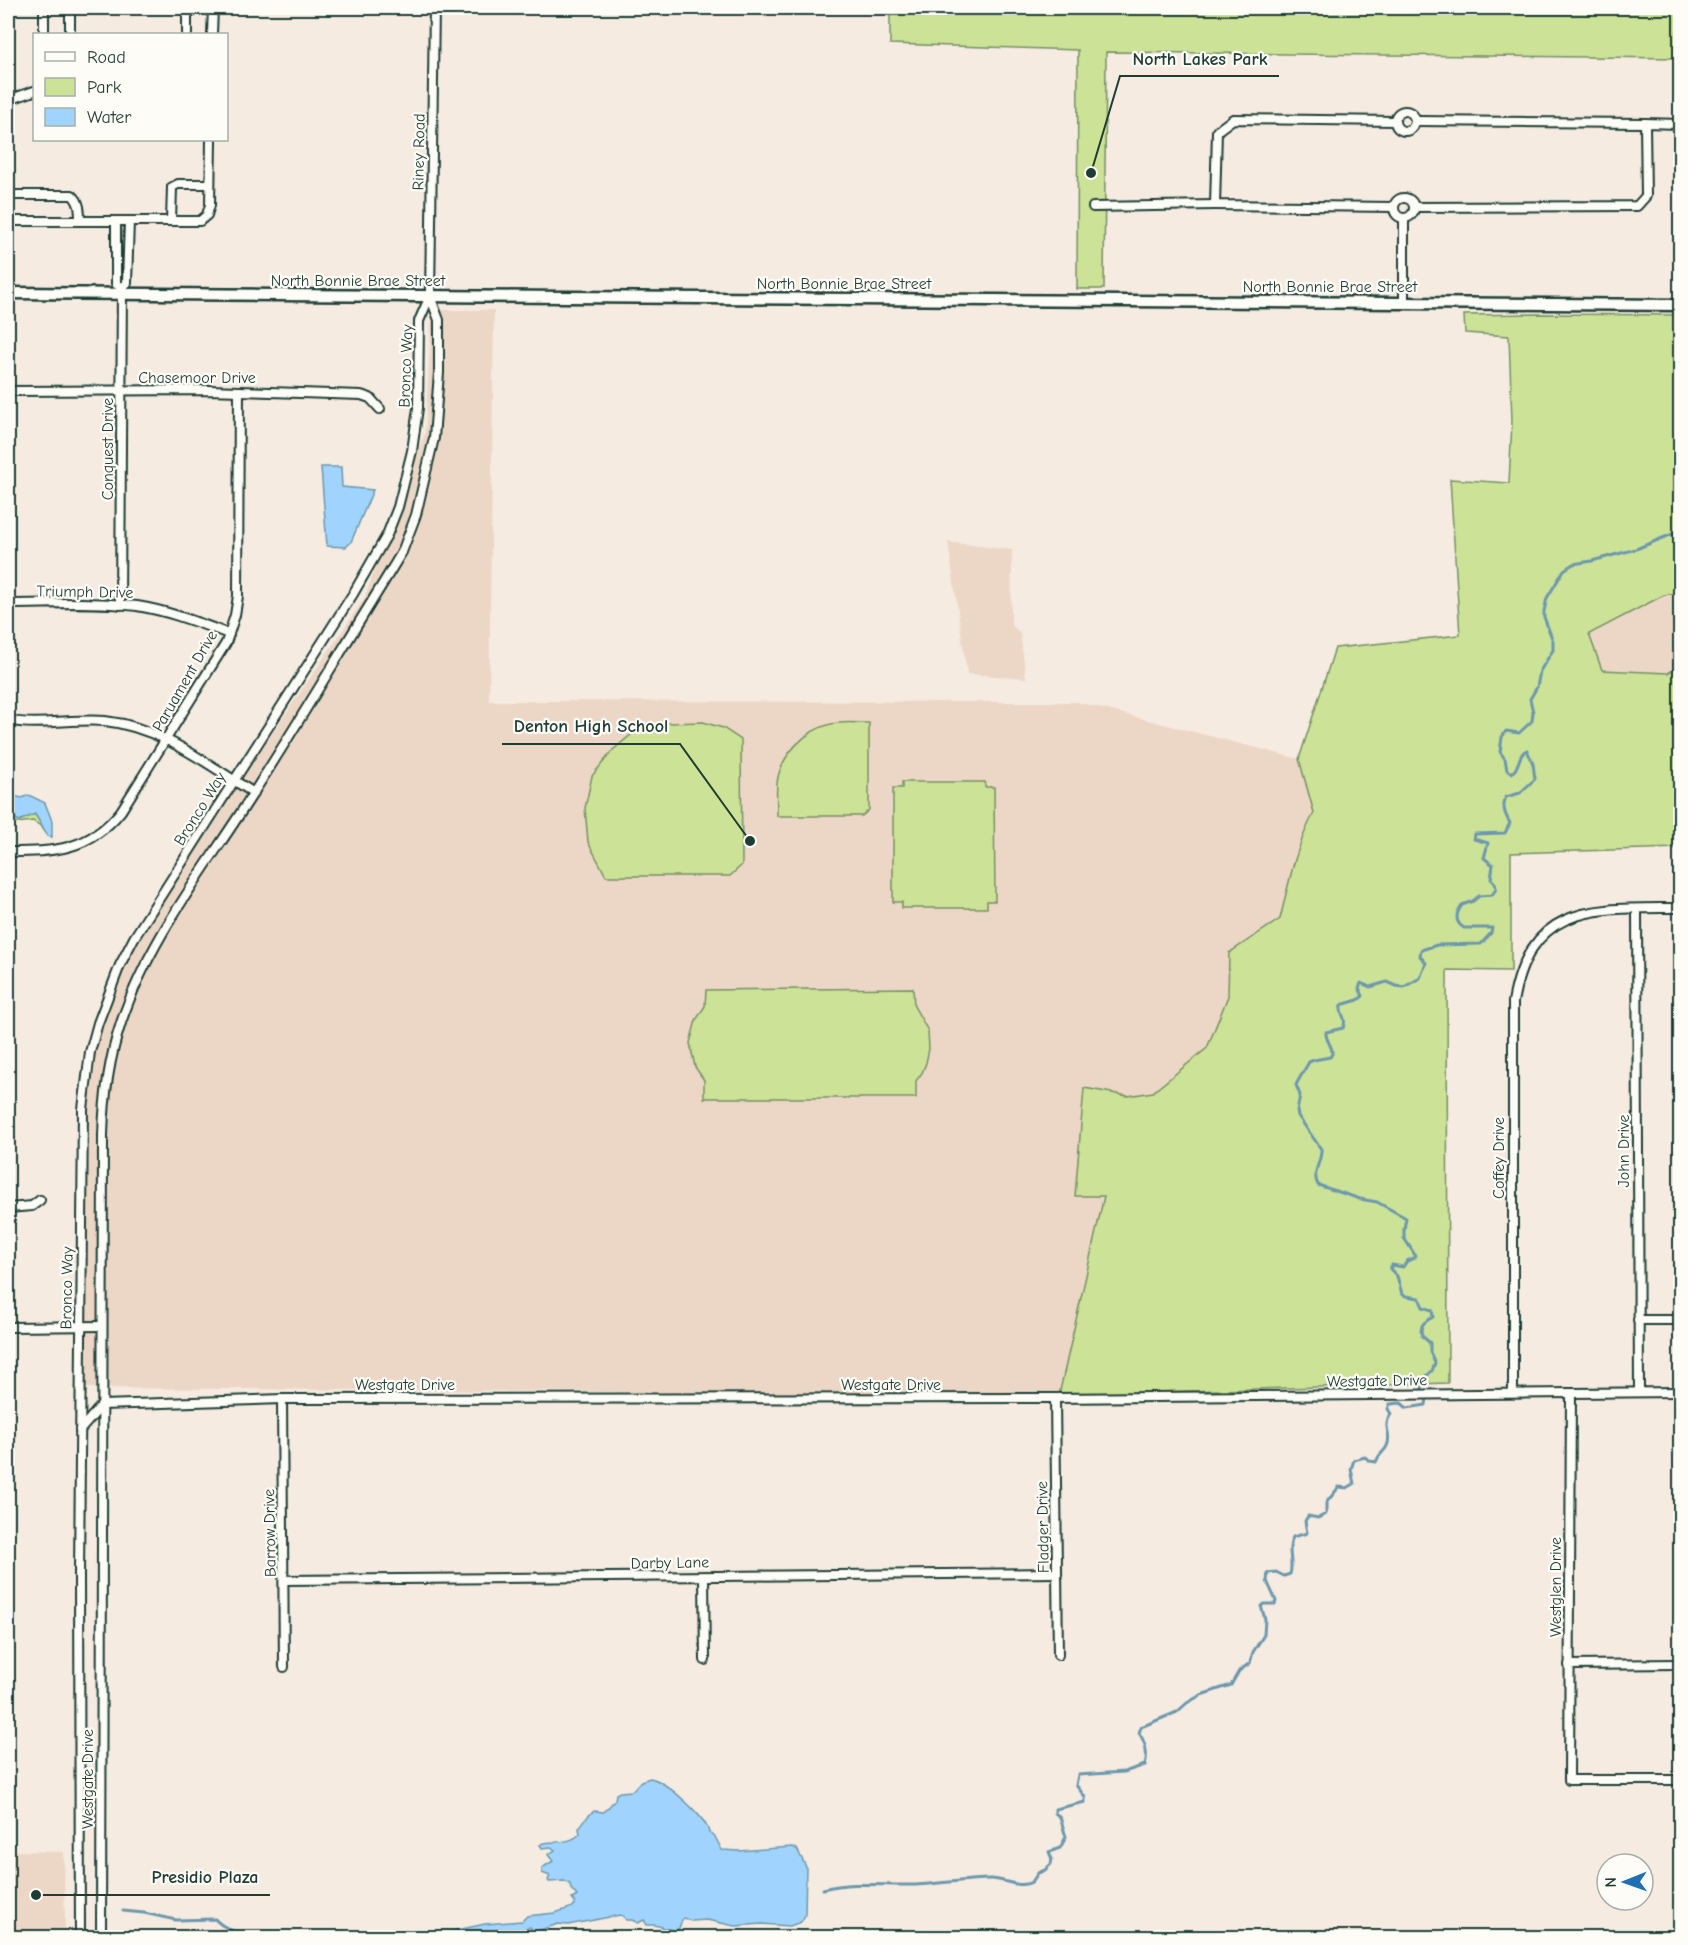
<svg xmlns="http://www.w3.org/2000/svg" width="1688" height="1945" font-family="'Comic Neue',sans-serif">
	<rect width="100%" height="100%" fill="#f5ebe1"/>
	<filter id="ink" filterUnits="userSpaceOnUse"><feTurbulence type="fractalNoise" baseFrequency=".0167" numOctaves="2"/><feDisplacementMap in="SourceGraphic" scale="12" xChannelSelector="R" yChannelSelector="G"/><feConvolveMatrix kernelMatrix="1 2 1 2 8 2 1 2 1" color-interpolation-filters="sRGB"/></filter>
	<g filter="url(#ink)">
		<g fill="#ecd7c6">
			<path d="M432,310H494L489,701L1077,702L1299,759L1314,813L1306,828L1296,853L1280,919L1229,953L1228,996L1207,1048L1153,1092L1128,1096L1084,1088L1075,1196H1105L1059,1395L81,1388L86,1093L115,975L147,917L364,599L425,433Z"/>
			<path d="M948,542L1012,550L1011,624L1020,633L1026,678L967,674Z"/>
			<path d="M1680,592V665L1668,673L1601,670L1588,634L1664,595Z"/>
			<path d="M8,1851L64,1852L65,1937H8Z"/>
		</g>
		<g fill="#cce297" stroke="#769066" stroke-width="1.5">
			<path d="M890,8H1680V58L1106,52L1104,289H1077L1078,50L890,44Z"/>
			<path d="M1540,314L1680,315V592L1664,595L1589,634L1602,670L1668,673L1680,665V848L1511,853V971L1447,970L1448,1383L1059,1395L1104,1196H1075L1084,1088L1128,1096L1153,1092L1207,1048L1228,996L1229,953L1280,919C1289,882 1296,846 1314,813L1299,759L1335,648L1460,635L1450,479L1509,483L1512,421L1509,336L1465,333L1464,315Z"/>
			<path d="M703,722L723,728L741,740L742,865L730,876H606L588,842L585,808L592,776L613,750L633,733L666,723Z"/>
			<path d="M869,723V810L862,816H777C777,805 776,794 777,783C780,756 805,730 831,724C842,721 857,723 869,723Z"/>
			<path d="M902,782H985V787H994L995,901H987V908H902V902H893V788H902Z"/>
			<path d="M8,814L19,821L35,814L48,836L41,826L33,821L17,823L8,819Z"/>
			<path d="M913,988L914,1006L928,1031L929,1049L926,1063L922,1073L916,1081V1098H704V1080L695,1067L690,1043L696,1020L705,1006L706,990Z"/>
		</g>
		<g fill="#a0d4fe" stroke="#6c98ad" stroke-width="1.5">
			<path d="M321,467H341L342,487L373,490L351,542L346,547L327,546Z"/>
			<path d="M8,769L14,777V796L22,798L29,795L45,803L52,821V837L48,836L35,814L19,821L8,814Z"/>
			<path d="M650,1778C665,1780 708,1819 709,1833L714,1835L722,1850L739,1851L792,1847L797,1849L806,1867L805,1915L801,1922L790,1926L762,1924L735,1926L707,1920L691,1921L683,1918L679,1928L675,1931L655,1925H647L644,1920L638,1923L632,1920H626L623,1916L620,1915L568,1925L558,1924L534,1932L530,1927L521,1931L481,1937H431L434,1935L485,1924L522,1921L527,1916L555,1913L573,1907L575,1903L572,1899L577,1896L571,1889L570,1884L564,1881L549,1882L548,1880L550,1876L542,1873V1868L553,1861L548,1855L555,1850L551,1847L542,1848L540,1845L543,1843C557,1841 569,1844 580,1834L579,1828C584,1821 587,1816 594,1811L604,1812L615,1800L616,1794L620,1792L632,1791L641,1781Z"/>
		</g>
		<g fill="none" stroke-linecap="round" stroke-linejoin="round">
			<g stroke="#6c98ad" stroke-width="3">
				<path d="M1422,1388V1380L1432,1371L1435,1363L1430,1352V1343L1422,1336C1419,1325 1424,1322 1433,1317L1432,1310L1423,1307L1419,1298L1406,1296L1402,1294L1397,1276L1390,1269L1392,1265L1403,1267L1407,1261L1414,1258L1415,1255L1404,1238V1229L1406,1218L1377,1202L1360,1199L1318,1185C1311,1172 1322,1162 1321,1149L1298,1116L1297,1111L1300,1095L1296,1085L1298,1081L1309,1062L1314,1060L1330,1057L1332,1054C1333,1045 1325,1041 1326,1032L1343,1028C1348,1018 1339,1014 1341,1005L1358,1000L1363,996L1359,988L1361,983L1370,987L1387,982L1396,986L1404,987L1420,978L1426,963L1420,956L1421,950L1437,945L1481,944L1491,933L1492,928H1464C1454,922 1456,913 1462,905L1473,901L1479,896L1492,895L1496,889L1495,883L1491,879L1493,865L1484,858L1488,843L1474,839L1475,834L1505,833L1510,823C1505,815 1501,806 1506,797L1520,793L1535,779L1533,764L1527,750C1518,753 1520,767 1512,773L1507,770L1505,759L1500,752L1502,737L1506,731L1519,733L1532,721L1533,712L1530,699L1537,687L1540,671L1553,650V641L1544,617V611L1547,598L1564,570L1573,564L1592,561L1636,549L1680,531"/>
				<path d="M823,1889C854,1881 885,1886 916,1885C941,1884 966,1879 991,1879C1004,1879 1019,1889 1032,1882L1038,1873L1045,1870L1051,1864L1052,1859L1049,1852L1060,1848L1066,1837L1060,1817L1055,1813V1809L1085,1802V1797L1076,1785L1078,1775L1124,1772L1145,1765C1148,1754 1146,1743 1139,1733L1141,1727L1177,1712L1187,1703L1201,1695L1231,1685L1239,1671L1250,1663L1253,1652L1264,1635L1265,1619L1261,1606L1264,1604H1275L1276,1601L1267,1581L1268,1573L1276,1572L1284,1576L1290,1574C1294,1562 1286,1549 1293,1537L1307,1533L1305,1521L1308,1516L1318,1518L1326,1514V1503L1339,1487L1347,1488L1354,1484L1351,1469L1354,1460L1365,1457L1370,1461L1376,1462C1379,1453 1384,1453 1387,1446C1393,1434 1381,1427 1391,1414L1388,1409L1390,1404L1401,1403L1407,1408L1426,1405L1427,1398"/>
				<path d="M123,1911L144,1913L176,1920L215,1919C223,1929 235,1930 246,1938"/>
			</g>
			<defs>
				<g id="street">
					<path d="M44,34V8"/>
					<path d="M70,34V8"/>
					<path d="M187,34V14L199,8"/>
					<path d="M212,34L213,8"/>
					<circle cx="1405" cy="121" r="10"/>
					<path d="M1416,121L1645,123"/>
					<path d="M8,147V107L11,99L34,91"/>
					<path d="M8,195H72C80,201 80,212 80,221"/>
					<circle cx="1404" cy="208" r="10"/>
					<path d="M1093,207L1215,205"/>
					<path d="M1394,207L1215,205L1217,131L1233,119L1395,121"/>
					<path d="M1414,207L1637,206L1646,196L1645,123L1680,124"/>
					<path d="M1404,218V303"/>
					<path d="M8,221H200L207,215L210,205L211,140"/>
					<path d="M116,221V284L122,288"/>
					<path d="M171,221L172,187L178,184H210"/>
					<path d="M8,391L209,390L361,395L370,398L380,409"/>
					<path d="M8,604C50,604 94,601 137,606C169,611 199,623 229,634"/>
					<path d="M120,605L122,288L127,283L129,221"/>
					<path d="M8,720C36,727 75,718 105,721C161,727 207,764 254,793"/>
					<path d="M8,852C54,852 89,851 121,811L226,643L235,615L238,596L239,391"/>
					<path d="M1637,909L1639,1392"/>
					<path d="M8,1208L32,1206L40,1200"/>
					<path d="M1638,1320H1680"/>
					<path d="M8,1327L102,1326"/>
					<path d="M1513,1393V1002C1531,900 1597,909 1680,908"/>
					<path d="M1571,1394L1569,1780H1680"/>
					<path d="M1055,1398L1058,1655"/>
					<path d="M282,1399L284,1667"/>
					<path d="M80,1430L102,1405L282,1399L1055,1398L1680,1392"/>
					<path d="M704,1577L705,1660"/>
					<path d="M284,1580L1056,1573"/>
					<path d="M1569,1665L1680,1664"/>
					<path d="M80,1938L79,1575L83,1109L90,1052L98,1023L120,965L134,938L353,594L387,535L398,507L412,451L418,408L419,321L430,296"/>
					<path d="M101,1938L103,1135C104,1097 109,1059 121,1023C149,938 207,867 254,792C299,722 341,651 385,580L402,552L416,515L434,438L439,373V320L430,296L434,8"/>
				</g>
				<path id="secondary" d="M8,293L1680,305"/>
			</defs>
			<use href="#street" stroke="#1f3d34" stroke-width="12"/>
			<use href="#secondary" stroke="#1f3d34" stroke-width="15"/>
			<use href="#street" stroke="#fdfcf7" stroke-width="8"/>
			<use href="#secondary" stroke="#fdfcf7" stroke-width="10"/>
		</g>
	</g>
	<g text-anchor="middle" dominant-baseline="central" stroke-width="4.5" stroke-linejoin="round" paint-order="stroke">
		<g font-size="16" fill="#1f3d34" stroke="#fdfcf7">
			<text transform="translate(419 152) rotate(-89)">Riney Road</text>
			<text x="358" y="281">North Bonnie Brae Street</text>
			<text x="844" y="284">North Bonnie Brae Street</text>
			<text x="1330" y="287">North Bonnie Brae Street</text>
			<text transform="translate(406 366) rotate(-88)">Bronco Way</text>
			<text x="197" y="378">Chasemoor Drive</text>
			<text transform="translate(108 449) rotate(-90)">Conquest Drive</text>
			<text transform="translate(85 592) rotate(1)">Triumph Drive</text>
			<text transform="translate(185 681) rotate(-60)">Paruament Drive</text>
			<text transform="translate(200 809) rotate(-58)">Bronco Way</text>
			<text transform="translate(1624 1151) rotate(-90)">John Drive</text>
			<text transform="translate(1499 1158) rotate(-90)">Coffey Drive</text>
			<text transform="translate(67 1288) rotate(-89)">Bronco Way</text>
			<text transform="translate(1377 1381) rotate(-1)">Westgate Drive</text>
			<text x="405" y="1385">Westgate Drive</text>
			<text x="891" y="1385">Westgate Drive</text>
			<text transform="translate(1043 1527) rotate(-91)">Fladger Drive</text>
			<text transform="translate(270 1533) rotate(-91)">Barrow Drive</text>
			<text transform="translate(670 1563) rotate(-1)">Darby Lane</text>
			<text transform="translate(1556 1587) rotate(-90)">Westglen Drive</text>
			<text transform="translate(88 1779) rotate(-90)">Westgate Drive</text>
		</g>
	</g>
	<path fill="none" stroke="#1f3d34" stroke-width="2" d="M1091 173L1120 76H1279M750 841L680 744H502M36 1895L139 1895H270"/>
	<g fill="#1f3d34" stroke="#fdfcf7" stroke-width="2">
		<circle cx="1091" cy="173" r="6"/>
		<circle cx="750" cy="841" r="6"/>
		<circle cx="36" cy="1895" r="6"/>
	</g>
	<g font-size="18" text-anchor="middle" font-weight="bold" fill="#1f3d34" stroke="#fdfcf7" stroke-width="4.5" stroke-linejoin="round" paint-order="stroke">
		<text x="1200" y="65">North Lakes Park</text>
		<text x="591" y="732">Denton High School</text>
		<text x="205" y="1883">Presidio Plaza</text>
	</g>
	<rect width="1688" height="1945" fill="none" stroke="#fdfcf7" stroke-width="30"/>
	<rect x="15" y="15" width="1658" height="1915" fill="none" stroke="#1f3d34" stroke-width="2" filter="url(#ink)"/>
	<rect x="33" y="33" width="195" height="108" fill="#fdfcf7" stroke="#a4b0a9" stroke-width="1.5"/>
	<rect x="45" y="52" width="30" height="9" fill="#fdfcf7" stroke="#a4b0a9" stroke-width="1.5"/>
	<text x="87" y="63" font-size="18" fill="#1f3d34">Road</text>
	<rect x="45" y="78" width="30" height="18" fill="#cce297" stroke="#a4b0a9" stroke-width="1.5"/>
	<text x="87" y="93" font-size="18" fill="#1f3d34">Park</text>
	<rect x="45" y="108" width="30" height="18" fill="#a0d4fe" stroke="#a4b0a9" stroke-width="1.5"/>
	<text x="87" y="123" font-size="18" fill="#1f3d34">Water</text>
	<g transform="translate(1625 1882) rotate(269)"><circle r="28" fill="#fdfcf7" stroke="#a4b0a9" stroke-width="1.5"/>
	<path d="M0-4.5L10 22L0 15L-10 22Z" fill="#1f6fb2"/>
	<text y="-9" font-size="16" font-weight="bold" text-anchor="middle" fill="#1f3d34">N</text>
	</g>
</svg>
